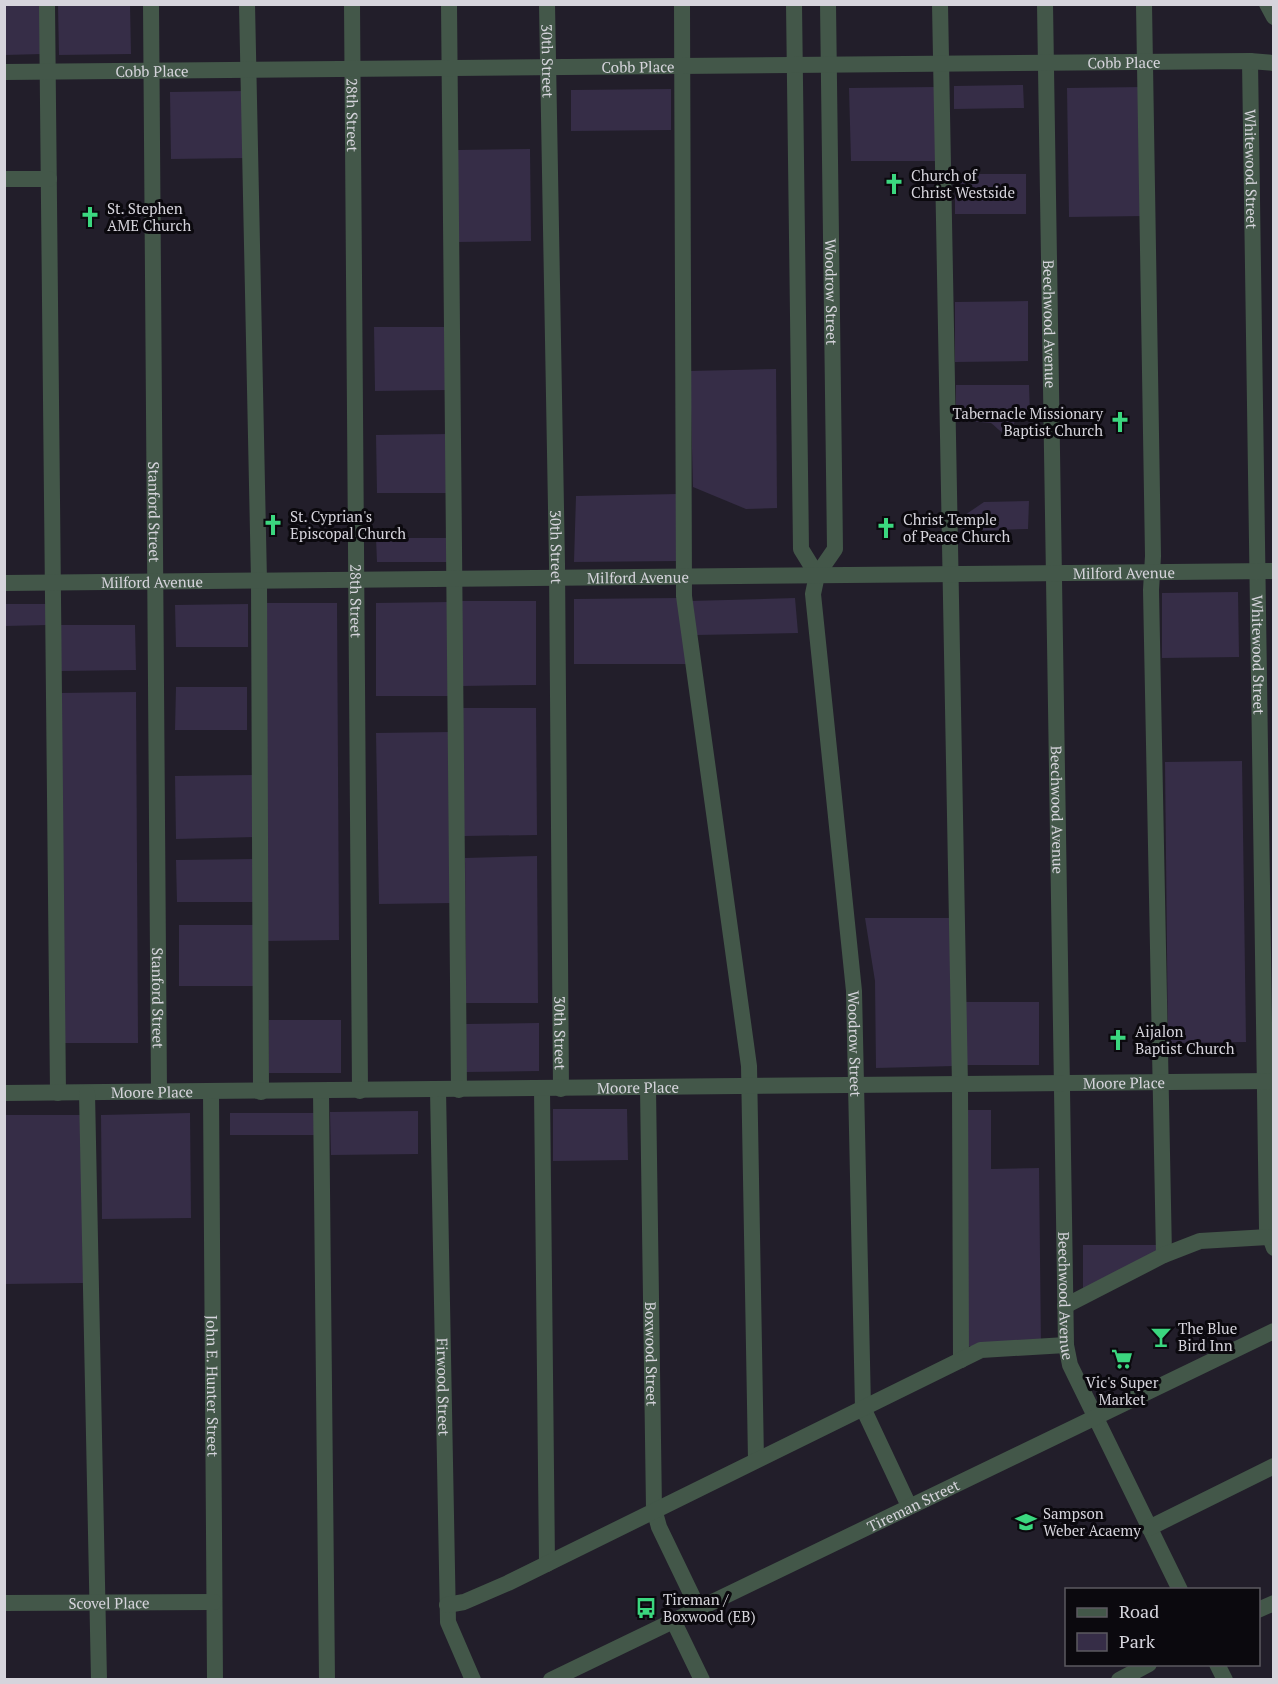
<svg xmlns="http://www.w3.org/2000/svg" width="1278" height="1684" font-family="'PT Serif',serif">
	<rect width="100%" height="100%" fill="#221e2a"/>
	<g fill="#362d47">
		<path d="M4,5H42V54L5,55Z"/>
		<path d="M58,5H130L131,54L59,55Z"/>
		<path d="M1023,85L1024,108L954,109V86Z"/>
		<path d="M935,87L936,161H851L849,88Z"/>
		<path d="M1143,87L1144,216L1069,217L1067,88Z"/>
		<path d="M671,89V130L571,131V90Z"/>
		<path d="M246,91L247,158L171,159L170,92Z"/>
		<path d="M530,149L531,241L458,242L457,150Z"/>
		<rect x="955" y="174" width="71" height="40"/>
		<path d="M1028,301V361L955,362V302Z"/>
		<path d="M374,327H447L448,390L375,391Z"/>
		<path d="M776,369L777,508L746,509L693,487L690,371Z"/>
		<path d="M956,385H1029L1030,415L1015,421L1010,433C1001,435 998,428 991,423L956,420Z"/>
		<path d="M449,434V493H377L376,435Z"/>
		<path d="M678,494L679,561L574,562L576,496Z"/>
		<path d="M1029,501L1028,529L963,531L962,517L984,502Z"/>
		<path d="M376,538H449L450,562H377Z"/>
		<path d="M1238,592L1239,657L1162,658V593Z"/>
		<path d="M680,598L689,664H574V599Z"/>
		<path d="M795,598L798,633L696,635L690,601Z"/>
		<path d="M460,601H536V685L461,686Z"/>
		<path d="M451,602V696H376V603Z"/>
		<path d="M261,603H337L339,940L263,941Z"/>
		<path d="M4,604H48V625L5,626Z"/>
		<path d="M248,604V647H176L175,605Z"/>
		<path d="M59,625H135L136,670L60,671Z"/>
		<path d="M176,687H247V730H175Z"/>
		<path d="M136,692L138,1043H63L60,693Z"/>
		<path d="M461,708H536L537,835L464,836Z"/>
		<path d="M451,732L453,903L379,904L376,733Z"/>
		<path d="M1242,761L1246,1042L1168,1043L1165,762Z"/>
		<path d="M254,775L255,837L176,839L175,776Z"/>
		<path d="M537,856L538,1003H466L465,858Z"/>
		<path d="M256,859L257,902H177L176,860Z"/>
		<path d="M865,918H950L954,1066L876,1068L875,981Z"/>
		<rect x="179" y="925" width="74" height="61"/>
		<rect x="965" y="1002" width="74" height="63"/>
		<rect x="269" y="1020" width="72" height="53"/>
		<path d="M539,1023V1071L466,1072L465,1024Z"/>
		<path d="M553,1109H627L628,1160L553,1161Z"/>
		<path d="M965,1110H991V1169L1039,1168L1041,1346H967Z"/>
		<path d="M418,1111V1154L331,1155L330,1112Z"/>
		<path d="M190,1113L191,1218L102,1219L101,1115Z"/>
		<rect x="230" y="1113" width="84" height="22"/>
		<path d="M4,1115H82L83,1283L5,1284Z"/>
		<path d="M1083,1245H1157V1254L1083,1290Z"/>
	</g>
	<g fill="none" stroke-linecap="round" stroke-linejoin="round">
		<g stroke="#435749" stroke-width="16">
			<path d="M47,4L58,1093"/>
			<path id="s1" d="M151,4L159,1092"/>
			<path d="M247,4L259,581L261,1092"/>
			<path id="s2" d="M352,4L360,1091"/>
			<path d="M449,4L459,1090"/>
			<path id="s3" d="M547,4L557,564L561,1089"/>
			<path d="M682,4L684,596L749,1066L756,1460"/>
			<path d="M794,4L801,549L817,575"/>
			<path id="s4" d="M828,4L835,549L817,575L813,594L854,991L863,1408L909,1506"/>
			<path d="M940,4L960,1086L961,1360"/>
			<path id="s5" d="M1045,4L1066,1345L1070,1365L1180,1590"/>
			<path d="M1144,4L1153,556L1151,590L1164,1255"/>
			<path d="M1267,4L1274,17"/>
			<path id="s6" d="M1250,61L1267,1229L1274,1248"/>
			<path id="s7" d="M4,72L1250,61L1274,63"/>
			<path d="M4,179H49"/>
			<path id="s8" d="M4,583L1274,571"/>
			<path id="s9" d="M648,1088L654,1509L659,1527L698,1608"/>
			<path d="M542,1089L547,1564"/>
			<path id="s10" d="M438,1090L448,1622L473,1680"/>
			<path d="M321,1091L327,1680"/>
			<path id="s11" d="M211,1092L215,1680"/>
			<path id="s12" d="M4,1093L1274,1081"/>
			<path d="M87,1093L99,1680"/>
			<path d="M1065,1306L1164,1255L1200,1241L1268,1237"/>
			<path d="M1149,1528L1274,1466"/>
			<path id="s13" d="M4,1603L214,1602"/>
			<path d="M447,1605L464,1602L508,1583L981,1350L1066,1345"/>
			<path d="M1258,1610L1274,1603"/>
			<path d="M673,1620L702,1680"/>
			<path d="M1217,1664L1225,1680"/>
			<path id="s14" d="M551,1680L1274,1331"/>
			<path d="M1119,1680L1149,1664"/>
		</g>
	</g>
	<defs>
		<symbol id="church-bare" viewBox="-9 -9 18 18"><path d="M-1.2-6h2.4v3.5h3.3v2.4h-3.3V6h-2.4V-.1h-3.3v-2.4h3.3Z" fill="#3bd77f" stroke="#0b090e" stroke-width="2.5" paint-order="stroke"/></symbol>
		<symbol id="bar-bare" viewBox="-9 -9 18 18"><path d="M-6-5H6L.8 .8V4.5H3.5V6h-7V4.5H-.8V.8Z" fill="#3bd77f" stroke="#0b090e" stroke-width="2.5" paint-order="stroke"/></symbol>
		<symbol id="supermarket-bare" viewBox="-9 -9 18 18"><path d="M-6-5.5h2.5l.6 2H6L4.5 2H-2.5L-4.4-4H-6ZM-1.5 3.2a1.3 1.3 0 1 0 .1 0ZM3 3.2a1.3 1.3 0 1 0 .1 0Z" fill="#3bd77f" stroke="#0b090e" stroke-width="2.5" paint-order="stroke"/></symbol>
		<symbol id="school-bare" viewBox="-9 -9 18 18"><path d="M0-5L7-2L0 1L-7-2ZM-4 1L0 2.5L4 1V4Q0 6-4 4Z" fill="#3bd77f" stroke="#0b090e" stroke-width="2.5" paint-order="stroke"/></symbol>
		<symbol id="bus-bare" viewBox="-9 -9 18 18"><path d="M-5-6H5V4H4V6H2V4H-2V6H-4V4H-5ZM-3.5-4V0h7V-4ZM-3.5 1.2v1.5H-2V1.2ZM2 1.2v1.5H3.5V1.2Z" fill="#3bd77f" stroke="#0b090e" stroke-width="2.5" paint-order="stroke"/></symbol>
	</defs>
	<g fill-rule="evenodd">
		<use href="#church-bare" x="879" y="169" width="30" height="30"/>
		<use href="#church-bare" x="75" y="202" width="30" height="30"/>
		<use href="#church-bare" x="1105" y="407" width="30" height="30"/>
		<use href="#church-bare" x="258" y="510" width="30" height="30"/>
		<use href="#church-bare" x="871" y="513" width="30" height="30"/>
		<use href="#church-bare" x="1103" y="1025" width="30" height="30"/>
		<use href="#bar-bare" x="1146" y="1322" width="30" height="30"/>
		<use href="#supermarket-bare" x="1107" y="1344" width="30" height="30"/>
		<use href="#school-bare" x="1011" y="1507" width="30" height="30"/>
		<use href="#bus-bare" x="631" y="1593" width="30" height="30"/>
	</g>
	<g text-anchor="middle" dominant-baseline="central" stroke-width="6" stroke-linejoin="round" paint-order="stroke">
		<g font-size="15" fill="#d6d4dc" stroke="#0b090e">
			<text stroke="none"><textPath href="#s3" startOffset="57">30th Street</textPath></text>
			<text stroke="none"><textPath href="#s7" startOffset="1120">Cobb Place</textPath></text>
			<text stroke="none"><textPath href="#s7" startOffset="634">Cobb Place</textPath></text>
			<text stroke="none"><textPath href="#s7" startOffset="148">Cobb Place</textPath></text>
			<text stroke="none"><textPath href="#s2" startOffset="111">28th Street</textPath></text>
			<text stroke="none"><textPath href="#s6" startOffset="108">Whitewood Street</textPath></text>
			<text stroke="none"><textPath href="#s4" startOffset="288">Woodrow Street</textPath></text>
			<text stroke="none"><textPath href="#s5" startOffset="320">Beechwood Avenue</textPath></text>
			<text stroke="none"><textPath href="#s1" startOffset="508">Stanford Street</textPath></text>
			<text stroke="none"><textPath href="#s3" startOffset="543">30th Street</textPath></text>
			<text stroke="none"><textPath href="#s8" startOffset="1120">Milford Avenue</textPath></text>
			<text stroke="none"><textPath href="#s8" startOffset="634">Milford Avenue</textPath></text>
			<text stroke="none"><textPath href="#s8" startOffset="148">Milford Avenue</textPath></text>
			<text stroke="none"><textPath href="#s2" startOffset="597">28th Street</textPath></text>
			<text stroke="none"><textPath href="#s6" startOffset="594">Whitewood Street</textPath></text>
			<text stroke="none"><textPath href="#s5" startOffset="806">Beechwood Avenue</textPath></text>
			<text stroke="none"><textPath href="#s1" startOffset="994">Stanford Street</textPath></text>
			<text stroke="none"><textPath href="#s3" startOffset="1029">30th Street</textPath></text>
			<text stroke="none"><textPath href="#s4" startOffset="1048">Woodrow Street</textPath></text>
			<text stroke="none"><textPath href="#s12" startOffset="1120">Moore Place</textPath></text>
			<text stroke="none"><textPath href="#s12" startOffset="634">Moore Place</textPath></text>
			<text stroke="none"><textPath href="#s12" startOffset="148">Moore Place</textPath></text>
			<text stroke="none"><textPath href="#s5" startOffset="1292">Beechwood Avenue</textPath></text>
			<text stroke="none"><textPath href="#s9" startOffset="266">Boxwood Street</textPath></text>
			<text stroke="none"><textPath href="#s11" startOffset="294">John E. Hunter Street</textPath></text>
			<text stroke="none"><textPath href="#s10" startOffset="297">Firwood Street</textPath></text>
			<text stroke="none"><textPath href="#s14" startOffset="402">Tireman Street</textPath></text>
			<text stroke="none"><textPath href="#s13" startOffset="105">Scovel Place</textPath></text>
		</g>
		<g font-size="15" fill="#d6d4dc" stroke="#0b090e" text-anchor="start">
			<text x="911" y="175">Church of<tspan x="911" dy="17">Christ Westside</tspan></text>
			<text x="107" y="208">St. Stephen<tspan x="107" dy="17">AME Church</tspan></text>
			<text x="1103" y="413" text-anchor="end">Tabernacle Missionary<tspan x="1103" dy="17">Baptist Church</tspan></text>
			<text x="290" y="516">St. Cyprian's<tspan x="290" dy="17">Episcopal Church</tspan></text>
			<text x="903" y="519">Christ Temple<tspan x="903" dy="17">of Peace Church</tspan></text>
			<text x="1135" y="1031">Aijalon<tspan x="1135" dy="17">Baptist Church</tspan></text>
			<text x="1178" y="1328">The Blue<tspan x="1178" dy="17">Bird Inn</tspan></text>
			<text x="1122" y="1382" text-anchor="middle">Vic's Super<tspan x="1122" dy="17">Market</tspan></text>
			<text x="1043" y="1513">Sampson<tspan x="1043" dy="17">Weber Acaemy</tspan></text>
			<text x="663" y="1599">Tireman /<tspan x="663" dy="17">Boxwood (EB)</tspan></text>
		</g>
	</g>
	<rect width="1278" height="1684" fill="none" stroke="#d6d4dc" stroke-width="12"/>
	<rect x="1065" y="1588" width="195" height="78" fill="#0b090e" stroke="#5c5a60" stroke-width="1.5"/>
	<rect x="1077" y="1608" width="30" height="9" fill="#435749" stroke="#5c5a60" stroke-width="1.5"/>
	<text x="1119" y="1618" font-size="18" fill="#d6d4dc">Road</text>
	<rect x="1077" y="1633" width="30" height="18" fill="#362d47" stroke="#5c5a60" stroke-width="1.5"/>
	<text x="1119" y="1648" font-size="18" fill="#d6d4dc">Park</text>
</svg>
